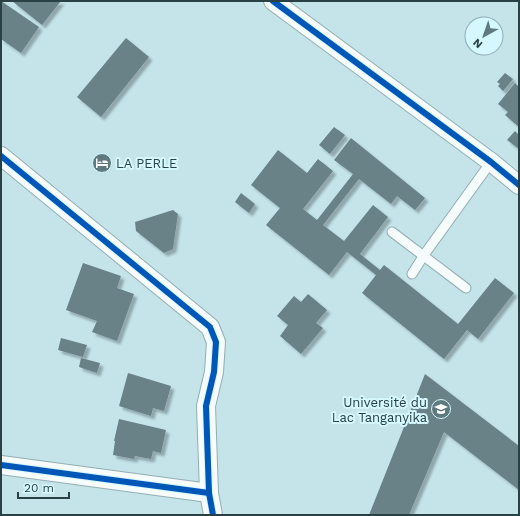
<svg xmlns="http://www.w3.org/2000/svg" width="520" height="516" font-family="'Work Sans',sans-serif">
	<defs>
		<filter id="shadow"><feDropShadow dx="3.5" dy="3.5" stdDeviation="1" flood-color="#0004"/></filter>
	</defs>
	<rect width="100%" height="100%" fill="#c4e4ea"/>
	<g fill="#698288" filter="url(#shadow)">
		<path d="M1,1L39,27L21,53L1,39Z"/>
		<path d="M12,1H61L42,25Z"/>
		<path d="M126,38L149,57L101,117L77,97Z"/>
		<path d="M505,73L513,79L503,91L498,86L500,84L497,82Z"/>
		<path d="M515,83L519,87V127L505,115L508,112L498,104Z"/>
		<path d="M334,127L345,135L330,154L319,145Z"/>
		<path d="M515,131L519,135V149L507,140Z"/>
		<path d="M351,138L425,198L415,210L397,196L391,204L359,179L323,225L344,241L373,205L388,217L360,254L380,270L384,265L458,324L495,278L514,293L478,339L467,330L444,359L362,293L376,275L347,252L329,275L266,225L280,208L251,185L278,150L307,173L318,159L333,171L303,209L317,220L353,174L334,160Z"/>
		<path d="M241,193L255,204L249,213L235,202Z"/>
		<path d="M173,210L178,214L173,249L164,253L136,231L135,222Z"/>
		<path d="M83,263L121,276L117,288L134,294L117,341L92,332L97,321L66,310Z"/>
		<path d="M308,294L327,310L316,323L323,328L301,354L280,336L288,325L277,316L294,296L301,302Z"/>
		<path d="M61,338L87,345L83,357L58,350Z"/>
		<path d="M81,358L100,363L97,373L79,367Z"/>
		<path d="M128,373L171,386L164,411L153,408L151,416L119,406Z"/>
		<path d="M425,374L519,446V490L444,432L409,515H369Z"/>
		<path d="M119,419L166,430L161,453L153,451L151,459L135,456L134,459L113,455L115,441H114Z"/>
	</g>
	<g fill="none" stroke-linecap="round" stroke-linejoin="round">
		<defs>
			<g id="lane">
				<path d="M392,232L466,288"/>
				<path d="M412,274L424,255L491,162"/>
			</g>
			<g id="street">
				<path d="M273,1L491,162L519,185"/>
				<path d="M1,156L210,327L216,342L214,372L206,406L209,493L213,515"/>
				<path d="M1,465L209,493"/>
			</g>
		</defs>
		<use href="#lane" stroke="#94aeb2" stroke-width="11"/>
		<use href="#street" stroke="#94aeb2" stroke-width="20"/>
		<use href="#lane" stroke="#f6fbfc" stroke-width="9"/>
		<use href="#street" stroke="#f6fbfc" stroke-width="18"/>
		<defs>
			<g id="cycleway">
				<path d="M273,1L491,162L519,185"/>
				<path d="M1,156L210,327L216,342L214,372L206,406L209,493L213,515"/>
				<path d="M1,465L209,493"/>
			</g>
		</defs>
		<use href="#cycleway" stroke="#d5f7fe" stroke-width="8"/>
		<use href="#cycleway" stroke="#0057b8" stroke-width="6"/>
	</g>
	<defs>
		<symbol id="hotel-disc" viewBox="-11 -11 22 22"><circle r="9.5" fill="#5f7a7f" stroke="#d5f7fe"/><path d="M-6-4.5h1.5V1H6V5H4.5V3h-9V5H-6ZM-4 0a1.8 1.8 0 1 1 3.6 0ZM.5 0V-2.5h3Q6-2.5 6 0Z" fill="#fff"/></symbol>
		<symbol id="university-disc" viewBox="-11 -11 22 22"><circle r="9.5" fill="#5f7a7f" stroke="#d5f7fe"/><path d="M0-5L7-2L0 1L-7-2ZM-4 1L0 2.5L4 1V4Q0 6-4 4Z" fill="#fff"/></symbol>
	</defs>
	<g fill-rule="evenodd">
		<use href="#hotel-disc" x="91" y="152" width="22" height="22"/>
		<use href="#university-disc" x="430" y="398" width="22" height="22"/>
	</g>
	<g text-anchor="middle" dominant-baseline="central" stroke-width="4" stroke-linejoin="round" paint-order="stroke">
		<g font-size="13" fill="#294145" stroke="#d5f7fe" text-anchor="start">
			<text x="116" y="163">LA PERLE</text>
			<text x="427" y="402" text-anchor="end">Université du<tspan x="427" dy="15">Lac Tanganyika</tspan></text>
		</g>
	</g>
	<rect width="520" height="516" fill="none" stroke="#294145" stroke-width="4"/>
	<g transform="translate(484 36) rotate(220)"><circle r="19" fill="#d5f7fe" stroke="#90aeb4"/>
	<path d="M0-3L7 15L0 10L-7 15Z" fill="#5f7a7f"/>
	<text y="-6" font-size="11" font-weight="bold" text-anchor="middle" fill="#294145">N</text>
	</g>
	<path d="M18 492v6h51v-6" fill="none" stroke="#294145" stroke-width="2"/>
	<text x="24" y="492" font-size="12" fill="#294145" stroke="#d5f7fe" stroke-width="3" paint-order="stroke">20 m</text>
</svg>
